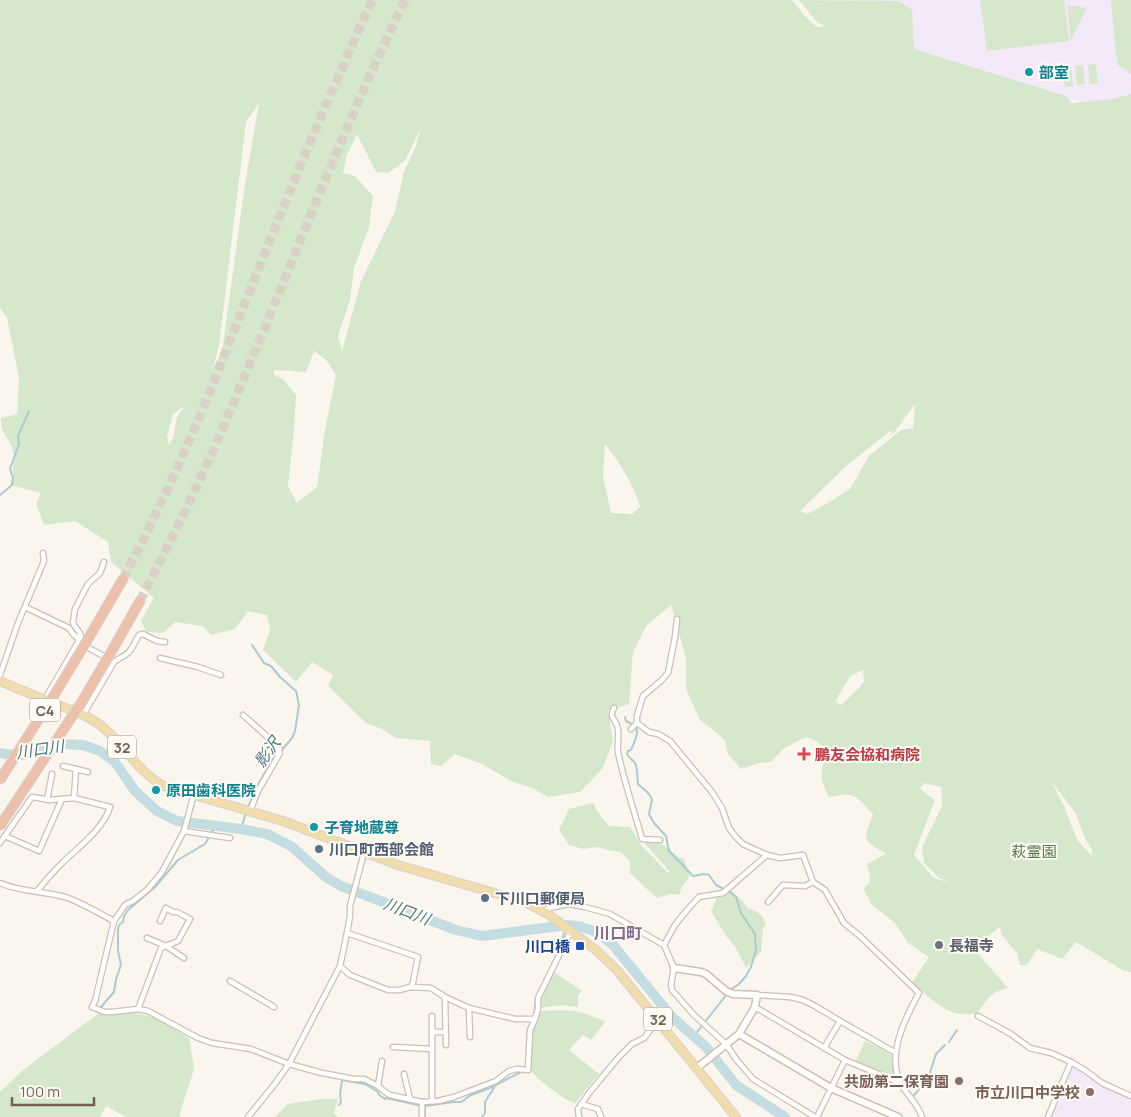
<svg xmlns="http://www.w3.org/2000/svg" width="1131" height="1117" font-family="Manrope,'Noto Sans JP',sans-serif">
	<rect width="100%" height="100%" fill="#fbf6ed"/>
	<g fill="#f3e9f8">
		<path d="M858,0H1131V101L1098,106L865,51Z"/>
		<path d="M1071,1062L1102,1083L1131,1096V1117H1048Z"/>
	</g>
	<g fill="#d6e8cc" fill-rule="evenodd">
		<path d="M0,0H792L805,16L817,27H826L816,21L799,0L899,1L912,10L914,49L1066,96L1072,103L1113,99L1131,94V972L1124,971L1076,942L1062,959L1037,949L1027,965H1020L1017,953L1001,934L1000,927L973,948L1008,988C991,991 986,1001 977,1014C969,1014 960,1015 952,1012C938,1007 924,992 912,983L929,957L908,943L895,923L871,904L863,888C874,883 869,873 867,864L886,854C862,839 863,841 873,814C854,795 857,792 829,797C819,778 820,771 827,751L817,741L806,737L783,749L771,762L759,763L741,769L728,754L724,739L700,720L686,689V658L671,605L646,626L633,652L629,704L608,710L613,741L603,768L580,792L548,797L532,788L511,781L482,764L455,754L441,766L431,764L430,741L396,738L382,729L366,723L328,686L333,675L312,662L296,682L263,650L270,630L267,615L248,611L235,629L211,635L203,626L175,622L163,633L146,632L141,620L154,598L111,562L108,542L75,521L44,525L36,504L41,493L11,485C12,475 16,456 12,447C7,435 0,433 1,418L17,414L19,377L7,318L0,308ZM259,103L245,184L222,352L213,368L219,346L246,122ZM421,128L415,148L404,172L395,212L361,281L342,351L338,336L350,300L354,268L369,227L373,196L355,176L343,173L347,155L357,134L376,172L388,173L405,161ZM314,351L327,361L336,375L325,430L317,487L297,503L288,486L294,430L296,395L283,379L274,375V370L306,372ZM915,404L913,428L901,430L869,456L850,489L826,504L807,514L800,511L845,467L890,431L893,434ZM185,406L177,417L173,438L169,445L167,436L173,414ZM605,444C619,462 634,484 640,507L632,514L611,513L603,475ZM863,670L864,681L859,688L841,705L835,702L850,676ZM1051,781L1075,812L1085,838L1092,850V856L1077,840L1064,806ZM924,783L941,787L942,806L922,847L924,863L939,878L951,883L934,878L914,855L935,800L920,789Z"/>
		<path d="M980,0H1064L1069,41L987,51Z"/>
		<path d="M1111,0H1131V74L1118,65L1116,56Z"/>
		<path d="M1067,5L1087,8L1071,40Z"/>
		<path d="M1096,64L1098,83L1090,84L1088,65Z"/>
		<path d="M1083,65L1085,84L1077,85L1075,66Z"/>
		<path d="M1071,67L1073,86L1065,87L1063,68Z"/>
		<path d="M593,803L601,817L609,826L630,827L641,845L668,873L670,872L646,845L645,842C650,842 655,841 659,843C669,846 674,857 684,859L690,876L683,885L679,895L671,894L657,898L647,889L630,873V861L621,852L611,851L598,847L583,849L569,845L559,830L569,809Z"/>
		<path d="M732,891L743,901L747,908C757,910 762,914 766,924L763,929L761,952L746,968L736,948L726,936L711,911L717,897Z"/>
		<path d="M554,972L582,991L578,995V1007L562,1005L540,1008L541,1000Z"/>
		<path d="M121,1010L154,1017L189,1038L194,1069L180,1113V1117H126L106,1106L100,1117H0V1092L23,1070L99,1013Z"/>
		<path d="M564,1010C579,1011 592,1015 605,1022L591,1040L583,1035L569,1050L599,1074L583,1093L575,1104C558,1095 540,1083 529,1068L531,1029L538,1020L540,1011Z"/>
		<path d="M865,1041L882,1049L891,1055L895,1075L897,1081L854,1064Z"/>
		<path d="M320,1099H338L334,1113L338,1117H275L288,1104Z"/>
	</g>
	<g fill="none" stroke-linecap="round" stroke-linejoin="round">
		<g stroke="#aacbd4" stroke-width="2">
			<path d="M0,495L12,485L13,478L10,469L19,444L18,436L29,411"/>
			<path d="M625,717L626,721C644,728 636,737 631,750L628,751L627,754C629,759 633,759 635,763C638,769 637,778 638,784L648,793L651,797L652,800L649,814L654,823L666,836L669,851L693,876L704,874L709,875L716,885L730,892L736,897L741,913L755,934L756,950L751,967L746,976L739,984L730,990"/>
			<path d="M248,808L254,791L278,751L282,750L292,738L295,731L299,705L296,691L280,677L271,666L264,663L252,645"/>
			<path d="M241,829L246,812"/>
			<path d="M212,832L217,826"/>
			<path d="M551,967L561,946L564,933"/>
			<path d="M101,1007L114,992L116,979L121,965L118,951V930L119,925L123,922L124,916L128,910L155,887L178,860L205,844L209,837"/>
			<path d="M534,1015L536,998"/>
			<path d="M694,1036L727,994"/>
			<path d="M949,1042L957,1030"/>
			<path d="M914,1095L928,1079L936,1054L945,1045"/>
			<path d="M339,1105L341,1102L340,1094L342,1080L365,1084L378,1092L379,1095L385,1099L386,1098L418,1105L425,1106L453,1102H461L471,1095L490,1088L517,1074L522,1072"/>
			<path d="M425,1117V1106"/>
			<path d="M482,1117L485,1113V1102L495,1086"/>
		</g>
		<path stroke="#c3dde3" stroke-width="10" d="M0,753L5,754L22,755L40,748L64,744L83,745L100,751L115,762L135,791L157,811L177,821L241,829L267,834L291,846L327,878L341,886L456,930L482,936L567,925C587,926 598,932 613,945L672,1017L706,1047L736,1085L785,1117"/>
		<g stroke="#d9d0c6" stroke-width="9" stroke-dasharray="9 4.5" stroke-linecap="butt">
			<path d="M123,579L147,532L175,473L197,423L304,156L362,22L373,0"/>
			<path d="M140,601C168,546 196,491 220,434C283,290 336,142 405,0"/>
		</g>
		<defs>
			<g id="street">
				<path d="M25,607L69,628L73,634L80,640"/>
				<path d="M85,646L109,659"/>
				<path d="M160,658L198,667L221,675"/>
				<path d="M0,675L18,623L44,561L43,553"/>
				<path d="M45,699L81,637L80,633L74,625L73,622L75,609L88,584L100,573L104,562"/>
				<path d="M614,708C608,719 617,719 618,729C619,736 617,744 618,752C624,782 634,810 642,839L660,840"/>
				<path d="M83,715L114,662C118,658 124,657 128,653C133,648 135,641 139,635L143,634L157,641L165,642"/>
				<path d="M243,715L279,747L280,753L258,791L250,811"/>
				<path d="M637,723L649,732L658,734L670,741L712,792L722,808L729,828L735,836L743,844L767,855L780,858L803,855L813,882L825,890L844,923L861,937L919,993C905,1018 886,1056 901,1084C908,1097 917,1102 922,1117"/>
				<path d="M631,729L637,723V716L643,696L662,680L668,673L675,637L677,619"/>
				<path d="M63,766L88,772"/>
				<path d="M194,794L184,831L162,872L148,889L133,901L125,905L114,921L95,1001L92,1007L105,1012H112L138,1009L148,1011L198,1038L212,1043L251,1049L289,1064L322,1073L354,1079H364L378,1086L385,1092L390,1095L422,1102L438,1101L454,1097L496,1081L509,1071L516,1069L528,1070L530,1030L535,1019L538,1009V998L571,931"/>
				<path d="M74,798L76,769"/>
				<path d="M47,800L52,774"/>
				<path d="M184,831L230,838"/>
				<path d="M5,836L39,851L62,799"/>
				<path d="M0,843L32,797L50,800L74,798L110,807C104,828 79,847 63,862C54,871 45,881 37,891"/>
				<path d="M0,883C21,892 43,891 65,897C79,901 100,914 114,921"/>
				<path d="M768,902L783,885L805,886L813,882"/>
				<path d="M544,911L549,908L569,904L585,907L610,914L664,945L674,968L671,985L672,990L694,1015L726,1044L736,1059L753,1079L815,1117"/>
				<path d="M347,933L418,957L412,987"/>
				<path d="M147,938L166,946L184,958"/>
				<path d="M664,945L675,925L687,910L699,897L723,893L767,855"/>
				<path d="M340,966L350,975L388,990H399L410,987L431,988L445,997L469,1008L515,1019H535"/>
				<path d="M230,981L274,1007"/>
				<path d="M757,995L790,997L803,1000L815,1006L840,1021L896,1053"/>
				<path d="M445,997L446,1045"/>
				<path d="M755,1007L845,1060L900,1083"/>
				<path d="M469,1008L470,1037"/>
				<path d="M138,1009L161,948L178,941L190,919L177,912H173L166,908L160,921"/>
				<path d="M432,1016V1101"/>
				<path d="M978,1016L1011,1034L1030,1048L1051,1053L1071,1062L1086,1071L1102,1083L1131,1096"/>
				<path d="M432,1032H446"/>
				<path d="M393,1047L432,1049"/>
				<path d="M824,1048L840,1021"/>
				<path d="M404,1074L410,1099"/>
				<path d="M378,1086L382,1061"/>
				<path d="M422,1102V1117"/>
				<path d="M581,1104L598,1109L601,1117"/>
				<path d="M248,1117L274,1085L289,1064L340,966L347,933L350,916V906L364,853"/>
				<path d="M579,1117L578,1109L589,1093L618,1058L632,1044L644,1038L658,1020"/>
				<path d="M817,1117L845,1060"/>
				<path d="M1048,1117L1071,1062"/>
			</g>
			<g id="secondary">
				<path d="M674,968L701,972L706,974L726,991L733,994L757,995L755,1007L739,1034L697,1068"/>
				<path d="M739,1034L831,1088L898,1117"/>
			</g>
			<path id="primary" d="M0,681C19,689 38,697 58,705C72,710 87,715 100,725C123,742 138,773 164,786L283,821L398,865L525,902L548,914L596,950L616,969L736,1117"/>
			<g id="highway">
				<path d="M88,639L123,579"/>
				<path d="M113,649L140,601"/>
			</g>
		</defs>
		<use href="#street" stroke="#cdbfb4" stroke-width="7"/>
		<use href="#secondary" stroke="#cfc0b1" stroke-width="9"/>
		<use href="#primary" stroke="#d8d2cf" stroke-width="10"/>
		<use href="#highway" stroke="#d8d2cf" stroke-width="11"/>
		<use href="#street" stroke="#fff" stroke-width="4.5"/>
		<use href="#secondary" stroke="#fff" stroke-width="6"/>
		<use href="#primary" stroke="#f1dcae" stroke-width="8"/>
		<use href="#highway" stroke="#edc0ac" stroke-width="9"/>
		<defs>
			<g id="highway-bridge">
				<path d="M0,780L56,692L88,639"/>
				<path d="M0,826L81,703L113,649"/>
			</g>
		</defs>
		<use href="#highway-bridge" stroke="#d8d2cf" stroke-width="11" stroke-linecap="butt"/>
		<use href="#highway-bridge" stroke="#edc0ac" stroke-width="9"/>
	</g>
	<g fill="#0f9aa8" stroke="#fefaf4" stroke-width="2">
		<circle cx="1029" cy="72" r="5"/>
		<circle cx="156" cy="790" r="5"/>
		<circle cx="314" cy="827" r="5"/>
	</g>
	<path fill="#e0444e" stroke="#fefaf4" stroke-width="2" d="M801.5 746.5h5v5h5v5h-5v5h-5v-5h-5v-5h5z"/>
	<g fill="#5c6f8a" stroke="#fefaf4" stroke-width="2">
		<circle cx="319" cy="849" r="5"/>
		<circle cx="485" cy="898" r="5"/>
	</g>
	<circle fill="#6b7280" stroke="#fefaf4" stroke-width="2" cx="939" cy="945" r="5"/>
	<rect fill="#1a4fb4" stroke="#fefaf4" stroke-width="2" x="575" y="941" width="10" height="10" rx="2.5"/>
	<g fill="#8d6e63" stroke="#fefaf4" stroke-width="2">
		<circle cx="959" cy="1081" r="5"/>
		<circle cx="1090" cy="1092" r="5"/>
	</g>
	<g text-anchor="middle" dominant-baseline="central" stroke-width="4" stroke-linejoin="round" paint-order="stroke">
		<g fill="#fefaf4" stroke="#9d8e83" stroke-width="1">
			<rect x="30" y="698.5" width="30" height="23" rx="4"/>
			<rect x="108" y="735.5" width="28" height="23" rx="4"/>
			<rect x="644" y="1007.5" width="28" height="23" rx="4"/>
		</g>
		<g font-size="14" font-weight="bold" fill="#746052">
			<text x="45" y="710">C4</text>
			<text x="122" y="747">32</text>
			<text x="658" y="1019">32</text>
		</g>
		<g font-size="15" font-weight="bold" fill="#0d838f" stroke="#fefaf4" text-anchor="start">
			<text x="1039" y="72">部室</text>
			<text x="166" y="790">原田歯科医院</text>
			<text x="324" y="827">子育地蔵尊</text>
		</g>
		<g font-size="15" font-weight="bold" fill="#be3a42" stroke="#fefaf4" text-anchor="start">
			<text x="815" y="754">鵬友会協和病院</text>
		</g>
		<g font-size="15" font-weight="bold" fill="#4e5e75" stroke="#fefaf4" text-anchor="start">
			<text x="329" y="849">川口町西部会館</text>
			<text x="495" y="898">下川口郵便局</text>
		</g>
		<g font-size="15" fill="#55784b" stroke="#fefaf4">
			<text x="1034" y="851">萩霊園</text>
		</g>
		<g font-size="15" font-weight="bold" fill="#5b616d" stroke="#fefaf4" text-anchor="start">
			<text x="949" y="945">長福寺</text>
		</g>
		<g font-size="15" font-weight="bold" fill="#164399" stroke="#fefaf4" text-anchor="end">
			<text x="570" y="946">川口橋</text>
		</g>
		<g font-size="15" font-weight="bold" fill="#785e54" stroke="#fefaf4" text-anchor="end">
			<text x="949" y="1081">共励第二保育園</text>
			<text x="1080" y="1092">市立川口中学校</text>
		</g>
		<g font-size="16" font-style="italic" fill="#4d7985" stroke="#fefaf4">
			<text transform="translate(40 749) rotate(-8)">川口川</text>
			<text transform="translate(267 752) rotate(-54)">影沢</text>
			<text transform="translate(407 911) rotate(21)">川口川</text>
		</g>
		<g font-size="16" font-weight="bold" fill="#856a8f" stroke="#fefaf4">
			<text x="618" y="933">川口町</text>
		</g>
	</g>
	<path d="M12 1097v8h82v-8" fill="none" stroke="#746052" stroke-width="2.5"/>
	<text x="20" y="1097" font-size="15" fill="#746052" stroke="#fefaf4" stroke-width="4" paint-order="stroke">100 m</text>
</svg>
